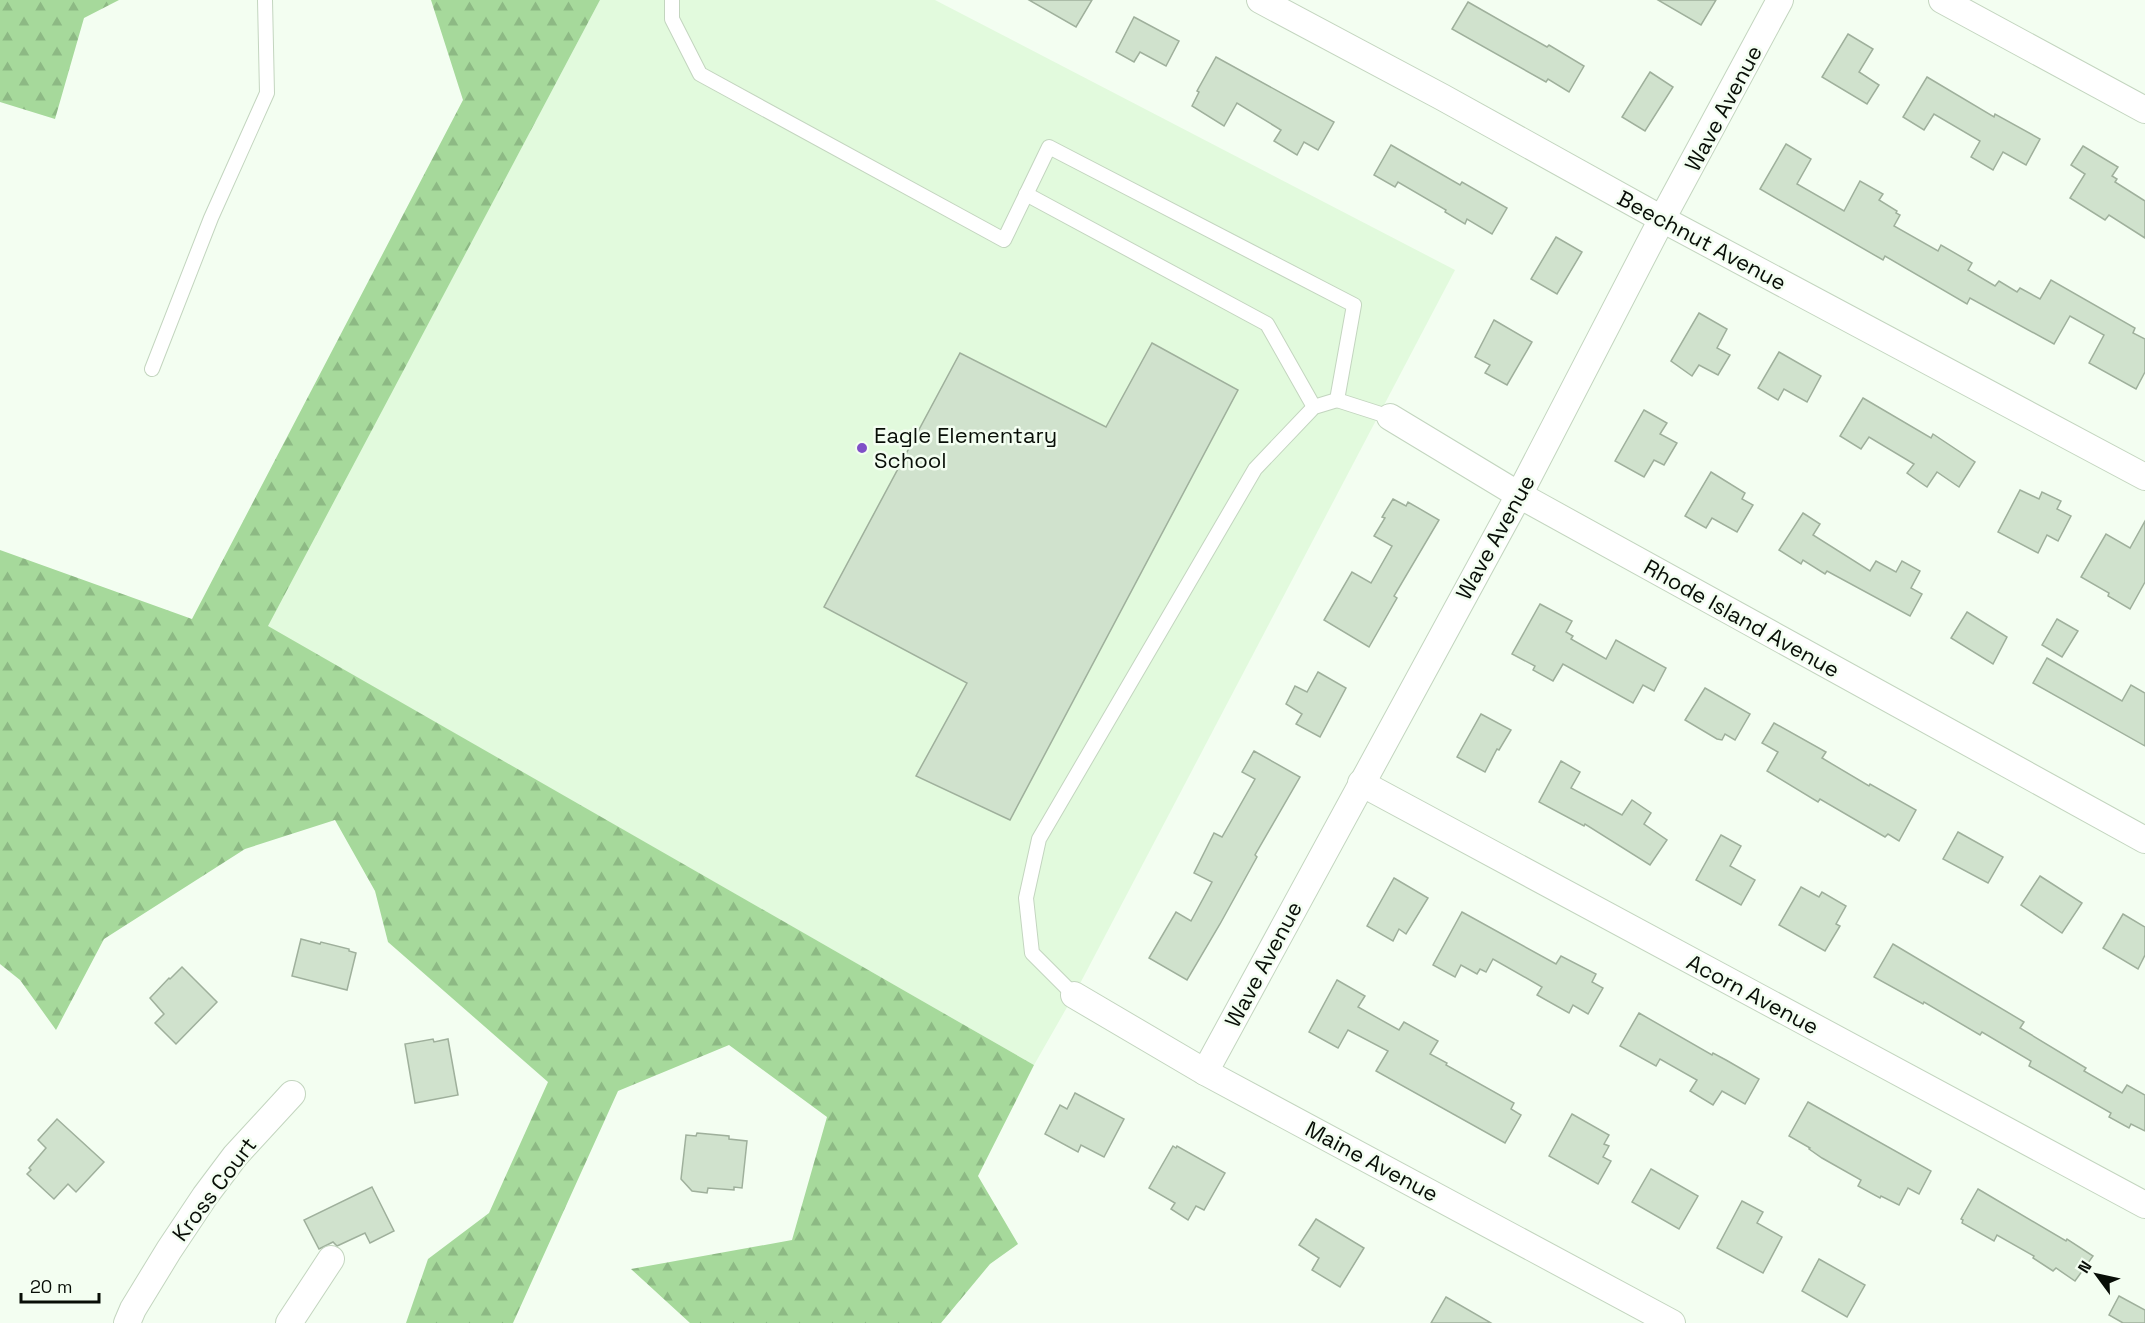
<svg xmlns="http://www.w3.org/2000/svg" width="2145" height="1323" font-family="'Space Grotesk',sans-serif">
	<defs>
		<pattern id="forest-firs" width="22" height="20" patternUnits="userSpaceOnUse" patternTransform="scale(1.5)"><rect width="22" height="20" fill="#a6d99b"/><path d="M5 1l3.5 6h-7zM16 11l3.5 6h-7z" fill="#8db984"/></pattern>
	</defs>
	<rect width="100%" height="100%" fill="#f3fef1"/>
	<path fill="#e2fadd" d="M600,0H935L1455,270L1074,995L1034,1065L267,626Z"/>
	<g fill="url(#forest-firs)">
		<path d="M0,0H119L84,18L55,119L0,102Z"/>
		<path d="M431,0H600L268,626L1034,1065L978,1176L1018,1244L990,1264L941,1323H690L631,1269L792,1240L827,1117L729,1045L618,1091L513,1323H406L428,1259L489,1213L548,1082L388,942L375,891L335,820L245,849L104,939L56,1030L20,980L0,964V550L192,619L463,100Z"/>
	</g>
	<g fill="#d0e2cd" stroke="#9fb09c" stroke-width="1.5">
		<path d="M1029,0H1092L1076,27Z"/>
		<path d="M1658,0H1716L1701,25Z"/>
		<path d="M1468,2L1547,47L1549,45L1584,66L1569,92L1548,79L1546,82L1452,29Z"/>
		<path d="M1134,17L1179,41L1166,66L1140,52L1134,62L1116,52Z"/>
		<path d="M1848,34L1873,49L1859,72L1879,85L1867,104L1822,77Z"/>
		<path d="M1216,57L1334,122L1318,150L1304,142L1297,155L1274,141L1281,130L1237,103L1224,126L1192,106L1199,92L1197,91Z"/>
		<path d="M1650,72L1673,87L1645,131L1622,117Z"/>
		<path d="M1927,77L1994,117L1995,114L2040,139L2026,165L2003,152L1993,170L1971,157L1980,141L1934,114L1924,130L1903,117Z"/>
		<path d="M1786,144L1811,159L1797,184L1844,211L1860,181L1883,194L1879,200L1897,211L1896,213L1900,215L1894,226L1938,251L1941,245L1972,263L1968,270L1995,286L1999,281L2017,292L2020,288L2040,299L2051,280L2135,328L2133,333L2145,339V372L2136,389L2089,363L2104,335L2070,316L2054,344L1970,298L1967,304L1885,256L1883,260L1760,189Z"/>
		<path d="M1391,145L1460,185L1462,182L1507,208L1492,234L1467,219L1465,224L1445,212L1446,210L1398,182L1395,187L1374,175Z"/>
		<path d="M2083,146L2118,167L2112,176L2117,179L2115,182L2145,201V238L2109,215L2105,220L2070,198L2085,174L2071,165Z"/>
		<path d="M1556,237L1582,252L1557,294L1531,279Z"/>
		<path d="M1699,313L1727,329L1717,348L1730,355L1718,375L1699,365L1692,376L1671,361Z"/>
		<path d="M1494,320L1532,342L1507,385L1485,373L1490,365L1475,357Z"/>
		<path d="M1152,343L1238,390L1010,820L916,776L967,683L824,607L960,353L1106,427Z"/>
		<path d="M1779,352L1821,376L1807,402L1784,389L1778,400L1758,388Z"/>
		<path d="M1863,398L1931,438L1933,434L1975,462L1959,487L1937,472L1927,487L1907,473L1914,464L1869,437L1861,449L1840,436Z"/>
		<path d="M1644,410L1667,423L1660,434L1677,443L1664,465L1654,460L1644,477L1615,461Z"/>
		<path d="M1711,472L1745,493L1742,499L1753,505L1737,532L1712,518L1706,528L1685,516Z"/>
		<path d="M2020,490L2039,499L2042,492L2061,501L2057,509L2071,516L2058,541L2047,535L2038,553L1998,532Z"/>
		<path d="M1393,499L1406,506L1408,502L1439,520L1394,596L1397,598L1369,647L1324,620L1352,572L1371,583L1392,546L1374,536L1385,518L1382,517Z"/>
		<path d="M1803,513L1820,524L1813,535L1870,571L1876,561L1896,572L1902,561L1920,571L1911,588L1922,594L1910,616L1827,571L1825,574L1803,560L1801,564L1779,550Z"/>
		<path d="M2145,521V582L2130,609L2108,596L2109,593L2081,577L2106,534L2130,548Z"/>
		<path d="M1540,604L1572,621L1566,632L1573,636L1571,639L1606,659L1616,640L1666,668L1654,691L1643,685L1633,703L1563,664L1553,681L1533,670L1535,666L1512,654Z"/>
		<path d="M1967,612L2007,637L1993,664L1951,638Z"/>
		<path d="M2057,619L2078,631L2062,657L2042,645Z"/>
		<path d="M2047,658L2122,701L2131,685L2145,693V746L2033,683Z"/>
		<path d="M1318,672L1346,688L1320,737L1296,724L1302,714L1286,704L1295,686L1307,692Z"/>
		<path d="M1705,688L1750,714L1735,740L1725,734L1722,740L1717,739L1685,720Z"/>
		<path d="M1481,714L1511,730L1499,750L1497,749L1485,772L1457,757Z"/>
		<path d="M1774,723L1826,752L1822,758L1869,786L1870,784L1916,810L1899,841L1888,834L1885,837L1820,799L1818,802L1767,771L1778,752L1762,743Z"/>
		<path d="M1254,751L1300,777L1255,855L1257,857L1220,924L1187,980L1149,958L1176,912L1191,921L1212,882L1194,873L1214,833L1222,837L1255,779L1242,772Z"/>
		<path d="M1561,761L1580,772L1571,788L1622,815L1632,800L1651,813L1644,824L1667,840L1650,865L1585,824L1584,826L1539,802Z"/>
		<path d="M1958,832L2003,857L1988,883L1943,859Z"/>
		<path d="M1721,835L1741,846L1730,866L1755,880L1741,905L1696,880Z"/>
		<path d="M2040,876L2082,903L2062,933L2021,905Z"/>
		<path d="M1394,878L1428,898L1406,934L1399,929L1393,941L1367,926Z"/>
		<path d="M1801,887L1819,897L1822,892L1846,906L1836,924L1840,926L1825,951L1779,925Z"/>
		<path d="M1462,912L1556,964L1561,956L1596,974L1592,982L1603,988L1588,1014L1573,1005L1569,1013L1537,995L1542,987L1493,959L1486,972L1480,969L1477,974L1461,965L1455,977L1433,965Z"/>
		<path d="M2123,914L2145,927V955L2138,969L2103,948Z"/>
		<path d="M301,939L320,944L321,942L349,949V951L356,953L347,990L292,976Z"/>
		<path d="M1893,944L2024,1022L2020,1028L2086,1068L2084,1071L2122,1093L2127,1085L2145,1095V1131L2131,1124L2129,1128L2109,1117L2111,1113L2029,1066L2031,1061L1982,1032L1980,1035L1924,1002L1923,1004L1874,977Z"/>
		<path d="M182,967L217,1002L176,1044L155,1023L164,1014L150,998L169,978L170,979Z"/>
		<path d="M1337,980L1365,996L1358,1007L1399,1030L1404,1022L1438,1041L1430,1054L1447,1063L1446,1065L1514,1103L1511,1109L1521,1115L1505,1143L1376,1071L1388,1051L1348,1030L1338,1048L1309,1032Z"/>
		<path d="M1639,1013L1712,1055L1713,1053L1726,1060L1759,1079L1745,1104L1722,1091L1713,1105L1690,1091L1697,1080L1660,1059L1656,1066L1620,1046Z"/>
		<path d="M433,1039L434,1042L448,1039L458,1095L415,1103L405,1044Z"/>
		<path d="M1075,1093L1124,1119L1104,1157L1081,1145L1078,1152L1045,1134L1060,1105L1067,1109Z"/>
		<path d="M1808,1102L1931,1171L1919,1194L1908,1188L1899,1205L1881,1196L1880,1198L1858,1186L1861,1180L1822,1158L1809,1149L1810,1148L1789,1136Z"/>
		<path d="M1572,1114L1609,1135L1604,1144L1609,1146L1603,1157L1611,1161L1598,1184L1549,1156Z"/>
		<path d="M57,1119L104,1162L76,1192L68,1184L54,1199L27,1174L31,1170L29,1168L46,1148L38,1140Z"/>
		<path d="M697,1133L729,1136V1139L747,1141L742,1188L734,1187V1190L708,1188L707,1193L692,1191L681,1179L686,1135L696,1136Z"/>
		<path d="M1173,1146L1176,1148L1177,1146L1225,1173L1204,1210L1196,1206L1188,1220L1171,1209L1175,1203L1149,1188Z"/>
		<path d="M1651,1169L1698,1196L1679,1229L1632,1202Z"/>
		<path d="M372,1187L394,1231L370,1243L365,1233L337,1246L333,1242L319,1249L304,1220Z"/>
		<path d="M1978,1189L2066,1241L2067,1239L2093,1256L2075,1281L2056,1268L2053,1271L2033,1258L2034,1256L1997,1235L1994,1241L1962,1223L1963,1220L1961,1219Z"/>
		<path d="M1742,1201L1763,1212L1757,1223L1782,1237L1763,1273L1717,1248Z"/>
		<path d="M1316,1219L1364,1248L1340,1287L1312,1270L1319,1258L1299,1245Z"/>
		<path d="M1819,1259L1865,1285L1847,1317L1802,1291Z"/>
		<path d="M2119,1296L2145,1310V1323H2123L2109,1315Z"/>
		<path d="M1446,1297L1491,1323H1431Z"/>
	</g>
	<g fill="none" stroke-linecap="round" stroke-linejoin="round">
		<defs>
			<g id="lane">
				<path d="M672,0V19L700,74L1004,240L1049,147L1354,305L1337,400L1314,407L1255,469L1039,839L1026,898L1032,953L1074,995"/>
				<path d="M1026,194L1267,324L1314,407"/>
				<path d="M152,369L211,218L267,93L265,0"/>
				<path d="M1337,400L1390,417"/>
			</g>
			<g id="street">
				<path d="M1260,0L1442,97L1662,219L2145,477"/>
				<path d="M1942,0L2145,110"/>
				<path d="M1390,417L1519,495L2145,840"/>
				<path d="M1361,783L2145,1205"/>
				<path d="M1074,995L1205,1072L1672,1323"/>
				<path d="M1205,1072L1519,495L1662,219L1780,0"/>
				<path d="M127,1323L133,1309L169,1250L205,1196L235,1156L292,1094"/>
				<path d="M289,1323L331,1259"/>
			</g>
		</defs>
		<use href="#lane" stroke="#c3d5bf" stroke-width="16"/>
		<use href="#street" stroke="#c3d5bf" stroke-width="28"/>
		<use href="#lane" stroke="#fff" stroke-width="14"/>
		<use href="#street" stroke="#fff" stroke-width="26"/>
	</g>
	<circle fill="#7f4fc7" stroke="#f3fef1" stroke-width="2" cx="862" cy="448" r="6"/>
	<g text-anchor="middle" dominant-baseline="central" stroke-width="5" stroke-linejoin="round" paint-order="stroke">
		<g font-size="22" fill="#080e07" stroke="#f3fef1">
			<text transform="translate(1723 108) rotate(-62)">Wave Avenue</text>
			<text transform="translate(1702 240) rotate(28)">Beechnut Avenue</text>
			<text transform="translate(1495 537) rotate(-61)">Wave Avenue</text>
			<text transform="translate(1742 618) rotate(29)">Rhode Island Avenue</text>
			<text transform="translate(1263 964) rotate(-62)">Wave Avenue</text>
			<text transform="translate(1753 994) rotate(28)">Acorn Avenue</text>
			<text transform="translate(1372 1161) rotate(28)">Maine Avenue</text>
			<text transform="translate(214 1189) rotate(-53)">Kross Court</text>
		</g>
		<g font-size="22" fill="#080e07" stroke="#f3fef1" text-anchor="start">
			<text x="874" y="435">Eagle Elementary<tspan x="874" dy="25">School</tspan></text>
		</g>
	</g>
	<g transform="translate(2097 1275) rotate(303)" stroke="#f3fef1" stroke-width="4.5" paint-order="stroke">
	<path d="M0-4.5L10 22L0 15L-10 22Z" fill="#080e07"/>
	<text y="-9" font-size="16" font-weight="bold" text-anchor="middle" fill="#080e07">N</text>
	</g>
	<path d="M21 1293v9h78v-9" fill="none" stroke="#080e07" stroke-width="3"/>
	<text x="30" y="1293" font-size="18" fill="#080e07" stroke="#f3fef1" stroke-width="4.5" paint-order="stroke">20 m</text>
</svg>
